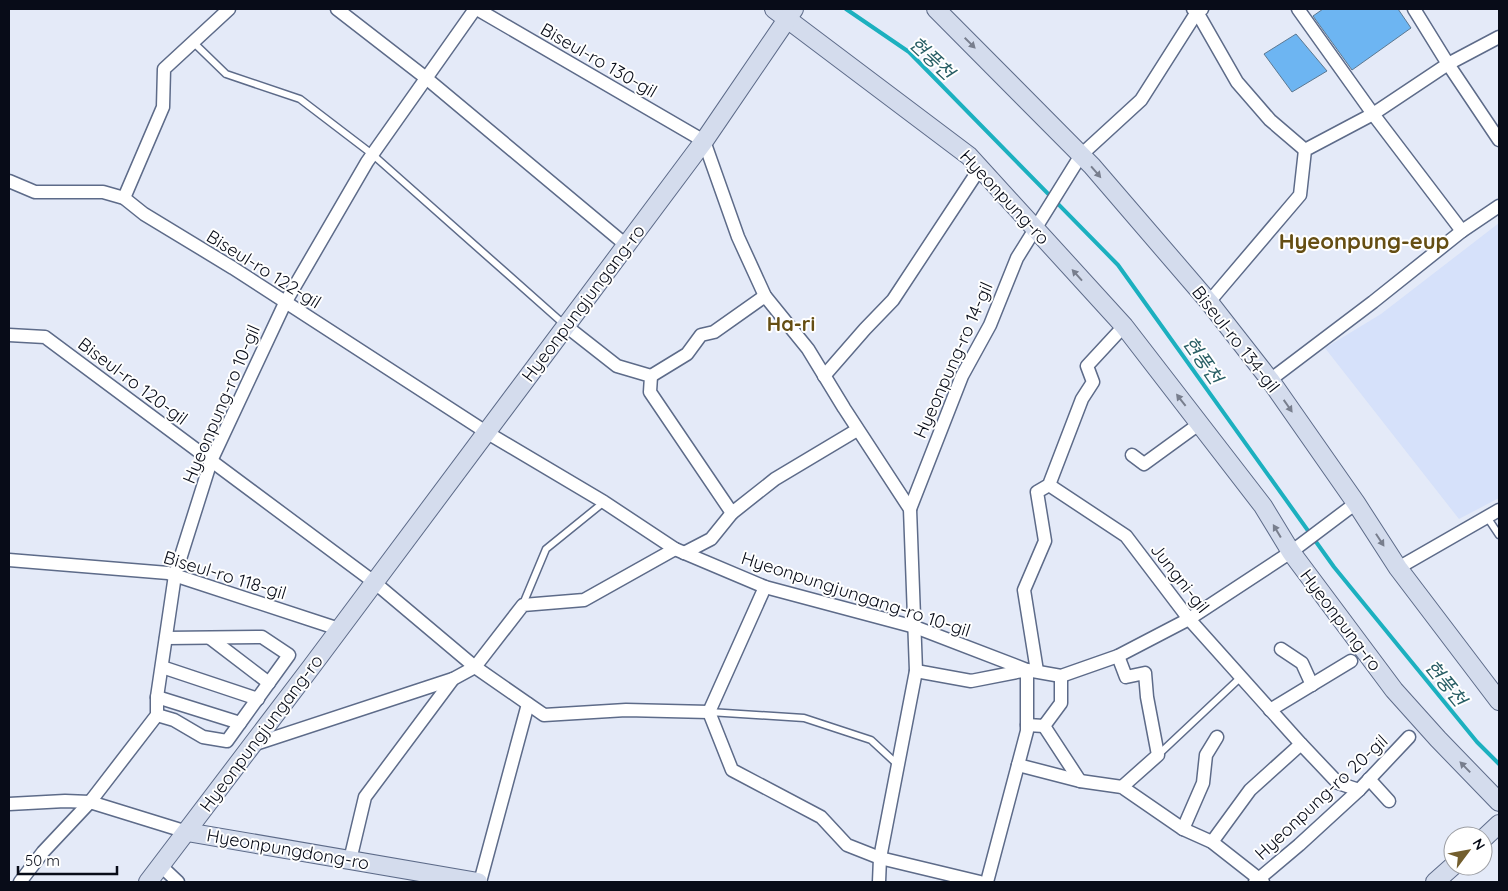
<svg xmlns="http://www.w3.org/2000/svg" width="1508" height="891" font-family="Quicksand,'Noto Sans KR',sans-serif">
	<rect width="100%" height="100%" fill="#e4eaf8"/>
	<path fill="#d6e1fa" d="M1499,223V498L1459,519L1325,348L1381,314Z"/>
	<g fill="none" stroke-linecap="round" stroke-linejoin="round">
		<path stroke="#1cb0bf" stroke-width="4" d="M846,9L909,52L1118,265L1334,567L1477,742L1499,764"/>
	</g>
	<g fill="#6db5f2" stroke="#5c7891">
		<path d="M1323,9H1398L1411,28L1352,70L1313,16Z"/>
		<path d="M1296,34L1327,71L1292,92L1264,54Z"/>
	</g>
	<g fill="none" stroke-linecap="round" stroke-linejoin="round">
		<defs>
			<g id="lane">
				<path d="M193,42L226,74L300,99L372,154L566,326"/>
				<path d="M1487,517L1499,535"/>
				<path d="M523,604L546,549L604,502"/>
				<path d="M709,712L804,718L871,740L898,765"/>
				<path d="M1158,755L1241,677"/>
			</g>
			<g id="street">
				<path d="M337,9L426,78L626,245"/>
				<path d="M477,9L704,141L738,237L765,296L808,349L844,408L910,509L916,671L880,858L879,882"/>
				<path d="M1193,9L1197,12L1237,82L1270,120L1305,150"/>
				<path d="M1298,9L1373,114L1462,231"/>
				<path d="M1499,37L1448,64L1499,140"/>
				<path d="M9,181L35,192H103L124,198L144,214L233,268L486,432L604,502L675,549L765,587L915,627L1027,670L1061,676L1118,656L1189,619L1291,552L1356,503"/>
				<path d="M124,198L163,107L164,69L229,9"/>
				<path d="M1209,302L1300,195L1305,150L1373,114L1448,64L1414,9"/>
				<path d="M566,326L617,366L651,376L650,392L732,513L775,479L857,430"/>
				<path d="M9,335L45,337L374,582L475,667L544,715L626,710L709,712"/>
				<path d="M651,376L687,354L701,335L714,332L765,296"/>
				<path d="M824,376L865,329L893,300L980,168"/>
				<path d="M1270,380L1373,302L1462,231L1499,206"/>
				<path d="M1132,455L1144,464L1199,424"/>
				<path d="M1049,485L1126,536L1189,619L1301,744L1338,783L1359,790"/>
				<path d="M910,509L962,376L990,325L1017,258L1081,155L1141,100L1197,12L1202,9"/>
				<path d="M684,553L711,539L732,513"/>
				<path d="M9,560L168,573L339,629"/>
				<path d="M1398,568L1499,510"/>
				<path d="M765,587L709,712L732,770L821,817L847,845L880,858L980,882"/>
				<path d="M210,638L269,683"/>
				<path d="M1281,649L1302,663L1312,685"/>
				<path d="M1118,656L1126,677L1145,673L1147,697L1158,755L1122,787"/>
				<path d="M162,667L258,699"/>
				<path d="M916,671L971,681L1027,670V731L987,882"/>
				<path d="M1037,671L1024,590L1045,541L1037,492L1049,485L1082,399L1093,382L1087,366L1124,326"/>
				<path d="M157,697L240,723"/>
				<path d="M1270,710L1351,661"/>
				<path d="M157,715L174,720L203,737L227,741L289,655L262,637L166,638"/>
				<path d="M1027,725L1044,726L1061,703V676"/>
				<path d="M1044,726L1080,781"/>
				<path d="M252,745L453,679"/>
				<path d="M1018,765L1080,781L1122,787L1183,829L1212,842L1263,882"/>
				<path d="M1369,779L1389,801"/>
				<path d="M9,804L65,801L90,802L187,832"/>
				<path d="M1183,829L1203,783L1206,755L1217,737"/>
				<path d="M1212,842L1250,790L1301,744"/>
				<path d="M350,860L365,797L453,679L475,667L523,605L584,600L675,549"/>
				<path d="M161,866L178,882"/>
				<path d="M20,882L43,852L90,802L157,715V697L175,575L211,461L285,303L367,162L475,9"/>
				<path d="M480,882L528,704"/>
				<path d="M1255,882L1299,845L1359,790L1409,737"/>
			</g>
			<g id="secondary">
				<path d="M774,9L969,156L1124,326L1263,506L1291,552L1394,690L1438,739L1499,802"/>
				<path d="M936,9L1092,166L1209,302L1270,380L1356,503L1398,568L1499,701"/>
				<path d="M187,832L478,882"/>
				<path d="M1483,839L1499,824"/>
				<path d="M148,882L312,666L704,141L794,9"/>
				<path d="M1435,882L1453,866"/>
			</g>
		</defs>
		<use href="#lane" stroke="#5d6b89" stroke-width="9"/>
		<use href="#street" stroke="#5d6b89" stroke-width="15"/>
		<use href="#secondary" stroke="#5d6b89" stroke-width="20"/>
		<use href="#lane" stroke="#fff" stroke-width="6"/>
		<use href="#street" stroke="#fff" stroke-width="12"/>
		<use href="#secondary" stroke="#d4dced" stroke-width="18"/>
	</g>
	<defs><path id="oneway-solid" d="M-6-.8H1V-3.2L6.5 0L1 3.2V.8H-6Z" transform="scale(1.25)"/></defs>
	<g fill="#787e8d">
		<use href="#oneway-solid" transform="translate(970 43) rotate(45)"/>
		<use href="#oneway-solid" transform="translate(1096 172) rotate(49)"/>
		<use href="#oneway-solid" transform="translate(1077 275) rotate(-132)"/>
		<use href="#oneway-solid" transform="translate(1181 400) rotate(-128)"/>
		<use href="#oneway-solid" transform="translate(1288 406) rotate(55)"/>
		<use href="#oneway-solid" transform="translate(1277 531) rotate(-121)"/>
		<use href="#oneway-solid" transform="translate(1380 540) rotate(57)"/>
		<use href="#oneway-solid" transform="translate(1465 767) rotate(-134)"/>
	</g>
	<g text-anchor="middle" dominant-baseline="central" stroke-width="4" stroke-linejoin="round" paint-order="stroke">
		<g font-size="18" fill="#080c18" stroke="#fff">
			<text transform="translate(599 60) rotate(30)">Biseul-ro 130-gil</text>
			<text transform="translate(1005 197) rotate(47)">Hyeonpung-ro</text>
			<text transform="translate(264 269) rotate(32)">Biseul-ro 122-gil</text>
			<text transform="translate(583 303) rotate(-53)">Hyeonpungjungang-ro</text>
			<text transform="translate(1236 339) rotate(52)">Biseul-ro 134-gil</text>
			<text transform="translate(953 360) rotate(-66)">Hyeonpung-ro 14-gil</text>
			<text transform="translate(133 381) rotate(37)">Biseul-ro 120-gil</text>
			<text transform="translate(221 404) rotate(-67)">Hyeonpung-ro 10-gil</text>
			<text transform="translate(225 575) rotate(17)">Biseul-ro 118-gil</text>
			<text transform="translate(1180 578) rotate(52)">Jungni-gil</text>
			<text transform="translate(856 594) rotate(18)">Hyeonpungjungang-ro 10-gil</text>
			<text transform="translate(1341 620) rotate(53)">Hyeonpung-ro</text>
			<text transform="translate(261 733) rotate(-53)">Hyeonpungjungang-ro</text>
			<text transform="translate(1321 797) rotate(-43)">Hyeonpung-ro 20-gil</text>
			<text transform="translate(288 849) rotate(10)">Hyeonpungdong-ro</text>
		</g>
		<g font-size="19" font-style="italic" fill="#285e65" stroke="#fff">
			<text transform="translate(932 58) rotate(43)">현풍천</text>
			<text transform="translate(1203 360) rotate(55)">현풍천</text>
			<text transform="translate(1446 683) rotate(51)">현풍천</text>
		</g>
		<g font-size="20" font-weight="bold" fill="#654e13" stroke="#fff">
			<text x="791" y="323">Ha-ri</text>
		</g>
		<g font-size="22" font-weight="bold" fill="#654e13" stroke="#fff">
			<text x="1364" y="241">Hyeonpung-eup</text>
		</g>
	</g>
	<rect width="1508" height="891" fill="none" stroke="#080c18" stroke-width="20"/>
	<g transform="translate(1468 851) rotate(58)"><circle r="24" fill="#ffffff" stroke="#9c9ea3"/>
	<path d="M0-4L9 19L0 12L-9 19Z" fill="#735e2d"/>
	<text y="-8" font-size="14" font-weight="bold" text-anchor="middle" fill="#080c18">N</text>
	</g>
	<path d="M18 866v8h99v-8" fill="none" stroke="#080c18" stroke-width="2.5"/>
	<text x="25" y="866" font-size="15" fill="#080c18" stroke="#ffffff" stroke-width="4" paint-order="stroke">50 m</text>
</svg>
